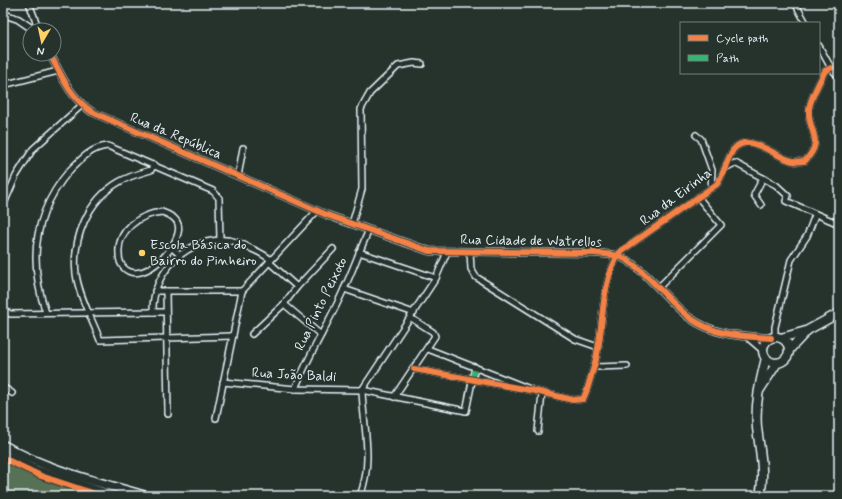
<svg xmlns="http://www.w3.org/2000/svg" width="842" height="499" font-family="Mynerve,sans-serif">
	<rect width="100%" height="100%" fill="#26332d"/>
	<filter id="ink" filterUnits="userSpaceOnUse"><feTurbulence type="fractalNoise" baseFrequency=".025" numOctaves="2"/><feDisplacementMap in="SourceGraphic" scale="8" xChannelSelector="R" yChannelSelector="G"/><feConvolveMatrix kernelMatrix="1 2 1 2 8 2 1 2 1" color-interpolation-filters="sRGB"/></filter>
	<g filter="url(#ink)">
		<path fill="#567157" stroke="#9fb1a8" d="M3,460L34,475L98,496H3Z"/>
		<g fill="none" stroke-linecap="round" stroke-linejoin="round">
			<defs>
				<g id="minor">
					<path d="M29,3L39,30"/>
					<path d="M795,3L806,23"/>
					<path d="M819,46L831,68L839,77"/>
					<path d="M3,85L58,71"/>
					<path d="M696,135L701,139L712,170L711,188"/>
					<path d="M154,165L151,170C141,173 129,176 119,182C88,200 72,238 76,274C79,296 92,319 100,340L233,336"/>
					<path d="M725,168L735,163L776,185L788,196L786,201L839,224"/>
					<path d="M238,176L243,148"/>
					<path d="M761,205L754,195L763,178"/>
					<path d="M3,206L16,176L33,149L82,105"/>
					<path d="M162,212C168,214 176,217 178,224C184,243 143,287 124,268C121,265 119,260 119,254C117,230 140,214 162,212Z"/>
					<path d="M352,224L362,189L361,109L370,93L398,66L414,63L422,64"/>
					<path d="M171,247L180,255"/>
					<path d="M359,252L436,278"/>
					<path d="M470,252L471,269L476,277L575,339L598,347"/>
					<path d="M269,262L297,287"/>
					<path d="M658,288L721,225L698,197"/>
					<path d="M344,289L414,313"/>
					<path d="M155,291H166L168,414"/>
					<path d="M166,291H242L216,418"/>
					<path d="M242,291L317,211"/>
					<path d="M284,304L321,335"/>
					<path d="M3,309L10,314L153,312"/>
					<path d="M166,312H153C152,275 182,242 220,240C231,239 243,244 252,249C259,252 265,255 271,260"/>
					<path d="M46,313C28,261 33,213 70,170C81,159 92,147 108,146L213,191L219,198L220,240"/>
					<path d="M252,334L284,304L297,287L333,249"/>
					<path d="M775,338V327L791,260L807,236L815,215"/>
					<path d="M428,349L530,389"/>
					<path d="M596,367L627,366"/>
					<path d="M414,369L535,391L573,400L583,399C588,390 589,382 592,373C606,334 597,288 620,252L717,184C724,174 726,161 733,150C749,130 775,158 793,161C797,162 801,161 805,161C826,139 807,132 809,109C810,99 820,81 825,71L831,68"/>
					<path d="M223,382L295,389L362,390L466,411L475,367"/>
					<path d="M3,387L12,393"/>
					<path d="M295,389C309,354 329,323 344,289C353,270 360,249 369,230"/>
					<path d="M362,390L436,278L447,252"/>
					<path d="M394,397L435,336L433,332L411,318"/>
					<path d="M538,431L542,394"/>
					<path d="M360,496C374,460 363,426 362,390"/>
				</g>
				<g id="tertiary">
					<path d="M3,14L18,19L34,30"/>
					<path d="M50,54C62,77 70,97 92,112L327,215L429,251L594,253C602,254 610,254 618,256C641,263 669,303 690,318C715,336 742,336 771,338"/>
					<path d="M749,338L763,350"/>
				</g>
				<g id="primary">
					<circle cx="776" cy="350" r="13"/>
					<path d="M781,338L806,331L839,313"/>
					<path d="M789,350L806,332"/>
					<path d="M759,391L777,363"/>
					<path d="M760,496C765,473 760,451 757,428C755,403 760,382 766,358"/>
				</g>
				<g id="trunk">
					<path d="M3,445C46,470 98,482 146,496"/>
					<path d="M3,454L36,470L114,496"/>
				</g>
			</defs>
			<use href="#minor" stroke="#e8f1f8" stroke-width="8"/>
			<use href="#tertiary" stroke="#e8f1f8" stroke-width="9"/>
			<use href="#primary" stroke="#e8f1f8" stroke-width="11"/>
			<use href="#trunk" stroke="#e8f1f8" stroke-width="11"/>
			<use href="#minor" stroke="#26332d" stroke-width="5"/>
			<use href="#tertiary" stroke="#26332d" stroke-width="6"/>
			<use href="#primary" stroke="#26332d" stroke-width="8"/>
			<use href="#trunk" stroke="#26332d" stroke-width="8"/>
			<path stroke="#33b770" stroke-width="5" stroke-dasharray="10 5" stroke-linecap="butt" d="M472,380L475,367"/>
			<defs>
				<g id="cycleway">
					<path d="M50,54C62,77 70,97 92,112L327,215L429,251L594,253C602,254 610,254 618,256C641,263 669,303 690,318C715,336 742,336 771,338"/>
					<path d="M414,369L535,391L573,400L583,399C588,390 589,382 592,373C606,334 597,288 620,252L717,184C724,174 726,161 733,150C749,130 775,158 793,161C797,162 801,161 805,161C826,139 807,132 809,109C810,99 820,81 825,71L831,68"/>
					<path d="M3,458L41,476L101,496"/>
				</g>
			</defs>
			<use href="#cycleway" stroke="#26332d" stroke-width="8"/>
			<use href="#cycleway" stroke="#f48246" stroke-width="6"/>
		</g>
	</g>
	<circle fill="#ffd166" stroke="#26332d" stroke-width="1.5" cx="142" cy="253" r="4"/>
	<g text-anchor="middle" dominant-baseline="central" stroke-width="3.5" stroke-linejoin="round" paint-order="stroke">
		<g font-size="14" fill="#e8f1f8" stroke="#26332d">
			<text transform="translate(176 136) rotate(23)">Rua da República</text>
			<text transform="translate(676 197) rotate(-37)">Rua da Eirinha</text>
			<text transform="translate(531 241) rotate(1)">Rua Cidade de Watrellos</text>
			<text transform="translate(321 304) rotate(-64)">Rua Pinto Peixoto</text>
			<text transform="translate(294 375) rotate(3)">Rua João Baldi</text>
		</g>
		<g font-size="14" fill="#e8f1f8" stroke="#26332d" text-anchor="start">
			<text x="150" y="245">Escola Básica do<tspan x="150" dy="16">Bairro do Pinheiro</tspan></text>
		</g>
	</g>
	<rect width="842" height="499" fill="none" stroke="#26332d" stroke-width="16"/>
	<rect x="8" y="8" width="826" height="483" fill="none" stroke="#e8f1f8" stroke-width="1.5" filter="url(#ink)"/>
	<rect x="680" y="22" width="140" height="52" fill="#26332d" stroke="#747f7e"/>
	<rect x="688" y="35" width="20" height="6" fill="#f48246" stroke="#747f7e"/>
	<text x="716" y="42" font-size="12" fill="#e8f1f8">Cycle path</text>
	<rect x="688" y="55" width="20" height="6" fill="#33b770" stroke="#747f7e"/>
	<text x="716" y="62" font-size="12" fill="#e8f1f8">Path</text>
	<g transform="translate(42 42) rotate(189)"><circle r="19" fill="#26332d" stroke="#747f7e"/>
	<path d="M0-3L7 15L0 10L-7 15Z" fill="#ffd166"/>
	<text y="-6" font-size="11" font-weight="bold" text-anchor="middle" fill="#e8f1f8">N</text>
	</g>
</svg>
